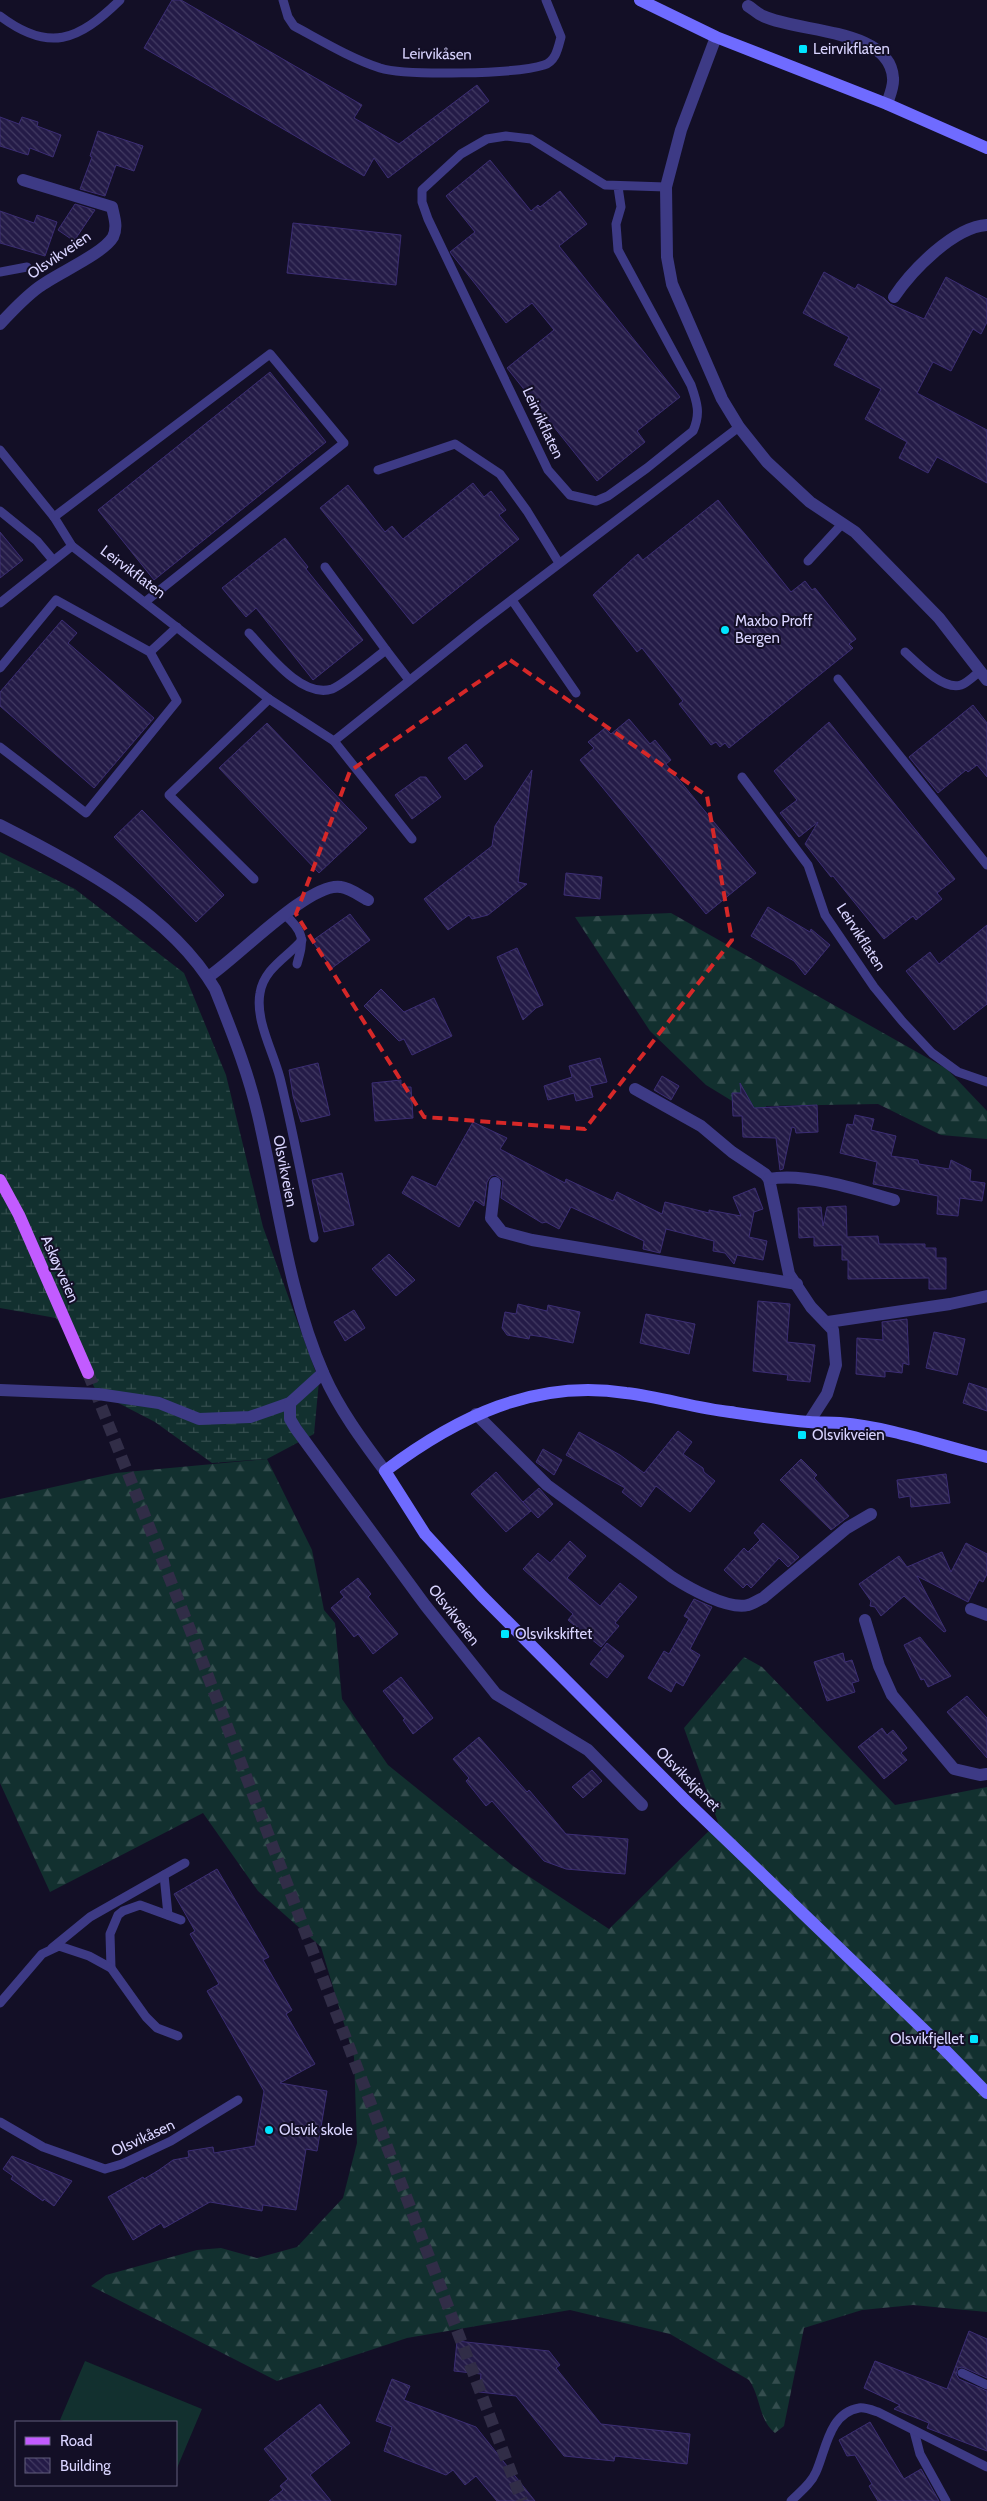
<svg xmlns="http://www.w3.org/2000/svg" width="987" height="2501" font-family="Cabin,sans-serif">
	<defs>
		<pattern id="forest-firs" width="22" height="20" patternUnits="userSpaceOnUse" patternTransform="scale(1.25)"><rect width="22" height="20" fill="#12302f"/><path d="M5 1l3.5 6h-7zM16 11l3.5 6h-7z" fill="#344d4e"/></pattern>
		<pattern id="wetland-marsh" width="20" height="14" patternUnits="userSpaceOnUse" patternTransform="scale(1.25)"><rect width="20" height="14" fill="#12302f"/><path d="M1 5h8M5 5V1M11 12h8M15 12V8" fill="none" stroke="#344d4e"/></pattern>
		<pattern id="building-back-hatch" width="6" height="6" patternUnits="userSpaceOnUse" patternTransform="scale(1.25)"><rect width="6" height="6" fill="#241b47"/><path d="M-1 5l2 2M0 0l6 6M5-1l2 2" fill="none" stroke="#433b63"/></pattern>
	</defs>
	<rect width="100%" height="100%" fill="#130f26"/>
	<g fill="url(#forest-firs)">
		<path d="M671,913L947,1069L987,1111V1139L941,1135L878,1104L766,1106L765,1121L706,1085L650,1031L575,917Z"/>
		<path d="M267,1459L312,1550L324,1610L335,1623L342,1699L388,1765L513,1866L609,1929L718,1822L684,1728L744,1657L762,1667L895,1805L987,1787V2312L913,2305L862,2310L804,2328L784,2426L775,2433C758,2419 761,2397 749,2380L670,2334L570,2310L407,2338L277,2381L91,2286L106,2275L197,2250L221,2248L257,2258L297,2247L343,2198L357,2143L354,2057L321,1947L258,1891L203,1813L50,1892L0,1783V1499L116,1473Z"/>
	</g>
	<path fill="url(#wetland-marsh)" d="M0,852L75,889L184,973L226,1075L263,1227L319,1381L314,1434L267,1459L212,1463L155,1422L97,1392L56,1318L0,1308Z"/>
	<path fill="#12302f" d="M85,2361L202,2409L177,2468L176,2422H67L60,2420Z"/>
	<g fill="url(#building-back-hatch)" stroke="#3b2d73">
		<path d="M172,0H181L362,105L354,118L399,144L477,85L489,101L388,178L374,158L364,176L144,48Z"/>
		<path d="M0,117L19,124L22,117L38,122L37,126L61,135L53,157L30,148L28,155L0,146Z"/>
		<path d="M98,131L143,146L134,171L116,165L105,196L80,189L92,157L90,156Z"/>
		<path d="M490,160L531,211L538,205L540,207L560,191L587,224L559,246L680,397L637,431L645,442L597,481L507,368L554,330L532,303L506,323L450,252L475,232L446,196Z"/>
		<path d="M75,204L95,210L74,241L58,230Z"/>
		<path d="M0,211L34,223L37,215L57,222L45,256L0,243Z"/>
		<path d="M293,223L401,235L396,285L287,273Z"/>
		<path d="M824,272L855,289L858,284L884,298L890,304L924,319L946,277L987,299V322L981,334L973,329L951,371L933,362L917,393L987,430V483L937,457L928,473L899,458L907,442L865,419L881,389L834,365L849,337L803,313Z"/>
		<path d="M270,372L326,442L154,580L98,510Z"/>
		<path d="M473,483L484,497L491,491L506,510L499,515L519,539L413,624L320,508L348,485L385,532L392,526L403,539Z"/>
		<path d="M718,500L791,592L805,581L812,590L815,588L856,639L849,644L853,648L729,748L725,743L720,747L716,742L711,745L679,704L683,701L642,648L637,652L593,595L638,554L643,560Z"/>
		<path d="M0,532L23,560L0,578Z"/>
		<path d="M285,538L308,567L306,569L363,640L313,680L256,608L246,617L222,588Z"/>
		<path d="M62,620L77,633L68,643L154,718L94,788L0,706V692Z"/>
		<path d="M973,705L987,723V777L977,765L968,772L966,770L938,793L909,757Z"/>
		<path d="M629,719L650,744L655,740L671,760L666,764L756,873L706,914L580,760L594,748L588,742L605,728L611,734Z"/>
		<path d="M829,722L955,879L937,893L942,899L916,920L913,916L884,939L833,876L831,877L805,844L818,822L799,837L780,813L797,800L774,771Z"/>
		<path d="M267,723L367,828L319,873L219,768Z"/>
		<path d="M466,744L483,766L465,780L448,758Z"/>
		<path d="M532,770L518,882L527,884L488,915L472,919L469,915L448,930L424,899L492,846L495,826Z"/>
		<path d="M420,777H426L441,797L412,819L395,795Z"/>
		<path d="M142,810L224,895L196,922L114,837Z"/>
		<path d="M566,873L602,877L600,899L564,895Z"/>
		<path d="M768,907L810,932L811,929L830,945L805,975L794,961L751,936Z"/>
		<path d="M350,914L370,940L332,968L312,941Z"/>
		<path d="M987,925V1004L954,1030L906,971L930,952L939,964Z"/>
		<path d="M517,948L543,1005L536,1008L523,1020L497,957Z"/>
		<path d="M381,989L404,1012L434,998L452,1036L412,1055L404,1039L399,1041L364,1006Z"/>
		<path d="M600,1058L607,1082L590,1086L593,1097L576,1101L574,1093L548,1100L544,1086L572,1077L569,1066Z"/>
		<path d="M318,1063L330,1115L301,1122L293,1096L289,1070Z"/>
		<path d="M662,1076L679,1086L671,1100L654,1090Z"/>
		<path d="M401,1080V1087H411L413,1118L375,1121L372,1083Z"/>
		<path d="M740,1083L754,1108L817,1105L818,1132L796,1133L795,1128L792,1127L783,1169L780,1170L776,1138L743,1137L742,1116H733L732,1093H741Z"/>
		<path d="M855,1115L874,1119L871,1130L896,1136L891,1156L918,1160L919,1164L949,1169L951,1160L971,1170L970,1181L985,1183L982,1201L960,1198L958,1216L937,1214L938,1196L873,1184L877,1162L840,1153L847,1124L853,1125Z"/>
		<path d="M473,1122L507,1138L500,1149L565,1183L566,1179L613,1201L617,1192L662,1214L665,1202L709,1213V1210L741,1216L733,1197L755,1188L763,1209L754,1212L749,1237L767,1241L763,1260L737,1255L734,1264L725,1253L713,1251L714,1241L666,1229L660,1253L643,1249L644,1241L571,1207L559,1229L546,1222L542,1223L501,1198L503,1180L495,1175L491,1176L487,1182L484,1206L475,1200L459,1227L402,1193L412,1176L436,1187Z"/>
		<path d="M342,1173L354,1225L324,1232L312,1180Z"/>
		<path d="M846,1206L847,1237L878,1236L879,1244H925V1248H936V1258H946V1289H929V1278L848,1279V1260H842V1245L814,1246V1237L799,1238L798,1208L821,1207L823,1226L827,1207Z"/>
		<path d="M389,1254L415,1280L396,1296L372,1269Z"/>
		<path d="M758,1301L790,1304L787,1342L815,1345L810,1382L787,1380L788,1375L753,1371Z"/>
		<path d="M518,1304L547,1311L548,1305L580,1312L573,1343L544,1337L530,1335L529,1339L507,1335L502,1328L505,1312L516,1314Z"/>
		<path d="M354,1310L365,1328L345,1341L334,1322Z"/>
		<path d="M646,1314L695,1324L689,1354L640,1343Z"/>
		<path d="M907,1319L909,1365L903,1363L902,1373L885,1371V1377L856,1374L857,1338L883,1340L882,1322Z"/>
		<path d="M934,1332L965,1339L957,1375L926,1368Z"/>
		<path d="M969,1383L987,1389V1411L963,1403Z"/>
		<path d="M678,1431L692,1442L683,1454L703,1468L704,1472L715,1481L690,1512L656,1486L641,1507L622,1492L625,1488L566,1455L579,1432L620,1455L644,1473Z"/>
		<path d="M543,1449L562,1460L554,1475L536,1462Z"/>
		<path d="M801,1459L817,1475L814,1478L849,1516L831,1530L780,1480Z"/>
		<path d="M496,1472L531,1511L506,1532L471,1494Z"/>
		<path d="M946,1474L950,1503L911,1507L910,1496L899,1498L897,1480Z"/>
		<path d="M539,1488L553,1504L538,1518L523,1502Z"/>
		<path d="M763,1523L799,1557L788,1567L779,1558L751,1588L747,1584L743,1588L724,1570L744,1548L748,1552L760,1540L754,1533Z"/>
		<path d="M570,1541L586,1556L567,1578L600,1606L620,1583L637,1597L615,1623L619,1626L601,1647L568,1620L573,1614L523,1569L538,1553L550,1563Z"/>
		<path d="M966,1543L987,1554V1574L983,1582L979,1580L968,1602L917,1576L946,1631L944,1632L904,1596L881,1616L875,1607L870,1606L871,1601L859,1584L899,1556L907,1567L942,1552L951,1572Z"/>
		<path d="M358,1578L371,1594L368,1597L398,1634L373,1654L358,1634L354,1637L331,1608L344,1597L340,1592Z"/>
		<path d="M694,1599L712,1607L690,1649L700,1655L683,1686L676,1682L671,1692L648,1678L664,1651L669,1654L689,1619L684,1616Z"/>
		<path d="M920,1637L951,1676L928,1687L924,1679L921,1680L904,1645Z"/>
		<path d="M607,1643L624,1656L607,1678L590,1664Z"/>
		<path d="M843,1653L845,1662L852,1660L859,1681L852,1683L855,1692L827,1701L814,1662Z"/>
		<path d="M401,1677L433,1718L413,1734L403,1720L405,1719L383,1691Z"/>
		<path d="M967,1696L987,1718V1758L947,1712Z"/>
		<path d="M882,1728L887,1735L893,1730L907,1748L901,1753L907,1760L884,1779L858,1747Z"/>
		<path d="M479,1737L527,1792L529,1790L566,1834L628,1839L625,1874L566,1869L544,1861L492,1801L486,1806L466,1781L469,1778L453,1759Z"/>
		<path d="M592,1770L602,1781L583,1798L572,1787Z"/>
		<path d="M217,1869L269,1957L263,1960L292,2010L286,2014L315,2064L280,2083L327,2091L317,2151L306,2149L296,2210L263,2205L262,2211L210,2202L164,2228L161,2223L133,2240L108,2197L143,2177L144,2179L159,2170L173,2160L189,2157L188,2151L213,2147L214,2153L255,2146L264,2091L207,1991L219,1984L190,1934L195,1931L174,1894Z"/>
		<path d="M12,2156L72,2181L54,2206L44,2199L43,2201L11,2179L13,2176L3,2169Z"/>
		<path d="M969,2331L987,2339V2378L962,2367L958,2368L956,2374L959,2379L987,2391V2451L927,2428L929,2423L894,2409L900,2405L864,2388L875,2361L947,2389Z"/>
		<path d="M457,2341L549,2351L560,2365L556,2368L601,2424L690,2434L687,2464L615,2456L614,2461L564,2456L516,2396L479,2392L481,2374L454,2371Z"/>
		<path d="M392,2379L410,2386L404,2400L476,2427L535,2501H497L476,2476L465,2485L453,2470L446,2475L384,2451L392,2427L376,2421Z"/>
		<path d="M320,2404L350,2443L310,2475L331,2501H269L283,2490L280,2486L288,2479L264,2449Z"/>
		<path d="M870,2422L904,2479L921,2469L939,2501H878L869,2486L872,2484L855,2455L847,2456L839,2440Z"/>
	</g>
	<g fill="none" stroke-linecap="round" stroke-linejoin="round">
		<path stroke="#312d47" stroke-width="12" stroke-dasharray="12 6" stroke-linecap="butt" d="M88,1373L195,1642L522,2501"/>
		<g stroke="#3d3a85" stroke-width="9">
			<path d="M283,0L288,17L294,26C322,41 350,58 380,68C406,76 517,74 544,65C556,61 558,48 561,37L546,0"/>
			<path d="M0,16C49,53 78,41 120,0"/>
			<path d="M618,187L621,207L616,224L618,250L691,385C697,402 701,414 693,431L647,468L608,496L596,501L570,495L548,470L428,219L422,202V190L461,154L487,139L506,136L531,139L605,185L666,187"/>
			<path d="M0,272L27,267"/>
			<path d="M0,450L54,517L72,546L269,699"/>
			<path d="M378,470L455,444L500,474L527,511L559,563"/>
			<path d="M0,511L37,541L53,560"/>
			<path d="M54,517L270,354L344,443L145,602"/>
			<path d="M808,561L842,524"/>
			<path d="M325,567L386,650"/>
			<path d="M512,600L576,693"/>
			<path d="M0,603L72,546"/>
			<path d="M249,633C267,652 301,699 332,689C343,685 375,658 386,650L409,680"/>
			<path d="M150,652L177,627"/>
			<path d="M905,652C916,662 943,691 961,685C967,683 975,675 980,671"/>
			<path d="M0,668L56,600L150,652L177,701L86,813L0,747"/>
			<path d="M838,679L987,865"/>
			<path d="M334,741L412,839"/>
			<path d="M742,777L808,865L825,915L874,987L902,1021L932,1053L958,1072L987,1082"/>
			<path d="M254,879L169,795L269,699L334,741L480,624L739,427"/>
			<path d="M284,914C305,932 304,940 297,964"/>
			<path d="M302,940C288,957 264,968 260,993C255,1020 273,1051 280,1078C293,1131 303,1185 314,1238"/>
			<path d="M164,1875L168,1915"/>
			<path d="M52,1948L90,1917L185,1863"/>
			<path d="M111,1968L110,1934L118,1915L123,1911L140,1905L181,1920"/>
			<path d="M0,2003L42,1954L59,1946L89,1956L111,1968L146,2017L157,2028L178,2036"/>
			<path d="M0,2122L43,2147L105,2169L122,2164L171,2141L238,2100"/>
			<path d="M962,2373L987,2385"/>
			<path d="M914,2431L920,2454L946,2501"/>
			<path d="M791,2501C800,2492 811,2484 816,2472C826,2450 829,2413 859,2408C864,2407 872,2410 878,2412L987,2467"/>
		</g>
		<g stroke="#3d3a85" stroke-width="12">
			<path d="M748,6C753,9 758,14 763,16C799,33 890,28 893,78C894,86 889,97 887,104"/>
			<path d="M716,37L681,130L666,187L667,257L672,284L722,399L739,427L767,462L810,502L855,532L939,618L987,680"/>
			<path d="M894,297C912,270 954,227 987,225"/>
			<path d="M0,324C12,311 24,298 39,287C56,274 103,254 113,237C118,227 114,217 112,207L23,180"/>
			<path d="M208,977C236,959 310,881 341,887C350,888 360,896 368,900"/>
			<path d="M635,1089L701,1126L732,1152L765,1174L769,1179L789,1274L811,1307L833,1330L836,1365L827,1394L809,1422"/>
			<path d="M769,1179C804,1172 860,1190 894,1200"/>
			<path d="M495,1183L491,1218L502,1232L532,1240L797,1284"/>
			<path d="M828,1322L950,1304L987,1296"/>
			<path d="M0,1390L98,1394L159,1403L199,1419L250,1417L290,1403L323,1373"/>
			<path d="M290,1403V1419L296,1429L425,1605L496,1694L588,1750L642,1805"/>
			<path d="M476,1414L547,1485L672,1577C689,1588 728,1610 748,1605C753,1604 758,1600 763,1598L847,1528L871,1514"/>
			<path d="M971,1609L987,1615"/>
			<path d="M865,1620L879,1666L892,1695L954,1769L980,1775L987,1774"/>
		</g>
		<path stroke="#3d3a85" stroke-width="12" d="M0,825C77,864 170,913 215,989C231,1030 248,1071 258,1115C278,1200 288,1293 324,1375C339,1409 362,1440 385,1471"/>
		<g stroke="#6f6bff" stroke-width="12">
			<path d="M640,0L716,37L887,104L987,148"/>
			<path d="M987,1457C939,1445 889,1427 840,1423C830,1422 819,1423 809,1422C783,1420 757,1416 730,1412C695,1408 661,1397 626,1393C534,1379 457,1417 385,1471L425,1534L482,1596L686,1801L946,2051L987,2093"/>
		</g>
		<path stroke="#c25bff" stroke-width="12" d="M0,1180L19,1215L88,1373"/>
	</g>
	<path fill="none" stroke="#d62828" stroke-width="4" stroke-dasharray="10 6" stroke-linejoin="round" d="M510,660L707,796L732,940L585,1129L424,1117L296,914L350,771Z"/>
	<g fill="#00e5ff" stroke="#130f26" stroke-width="2">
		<rect x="798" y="44" width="10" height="10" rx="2.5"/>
		<circle cx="725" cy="630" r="5"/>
		<rect x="797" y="1430" width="10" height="10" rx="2.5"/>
		<rect x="500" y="1629" width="10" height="10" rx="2.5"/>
		<rect x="969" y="2034" width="10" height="10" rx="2.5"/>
		<circle cx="269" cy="2130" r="5"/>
	</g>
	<g text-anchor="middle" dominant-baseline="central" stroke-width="4" stroke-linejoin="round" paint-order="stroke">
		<g font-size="15" fill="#d9d4ff" stroke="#130f26" text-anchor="start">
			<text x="813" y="49">Leirvikflaten</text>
			<text x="735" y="621">Maxbo Proff<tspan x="735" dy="17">Bergen</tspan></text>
			<text x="812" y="1435">Olsvikveien</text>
			<text x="515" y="1634">Olsvikskiftet</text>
			<text x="964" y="2039" text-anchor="end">Olsvikfjellet</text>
			<text x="279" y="2130">Olsvik skole</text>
		</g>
		<g font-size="15" fill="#d9d4ff" stroke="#130f26">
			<text transform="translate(437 54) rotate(1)">Leirvikåsen</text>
			<text transform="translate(59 255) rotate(-34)">Olsvikveien</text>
			<text transform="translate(543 423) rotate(65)">Leirvikflaten</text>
			<text transform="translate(133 572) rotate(37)">Leirvikflaten</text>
			<text transform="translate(861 937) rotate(57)">Leirvikflaten</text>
			<text transform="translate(285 1171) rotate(79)">Olsvikveien</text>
			<text transform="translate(60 1269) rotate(66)">Askøyveien</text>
			<text transform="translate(454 1615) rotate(52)">Olsvikveien</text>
			<text transform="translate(688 1779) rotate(45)">Olsvikskjenet</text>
			<text transform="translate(143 2138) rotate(-25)">Olsvikåsen</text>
		</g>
	</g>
	<rect x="15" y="2421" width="162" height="65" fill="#130f26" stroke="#625e7d"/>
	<rect x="25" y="2437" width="25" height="8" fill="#c25bff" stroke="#625e7d"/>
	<text x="60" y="2446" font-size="15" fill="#d9d4ff">Road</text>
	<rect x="25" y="2458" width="25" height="15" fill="url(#building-back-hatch)" stroke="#625e7d"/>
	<text x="60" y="2471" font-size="15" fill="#d9d4ff">Building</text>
</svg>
